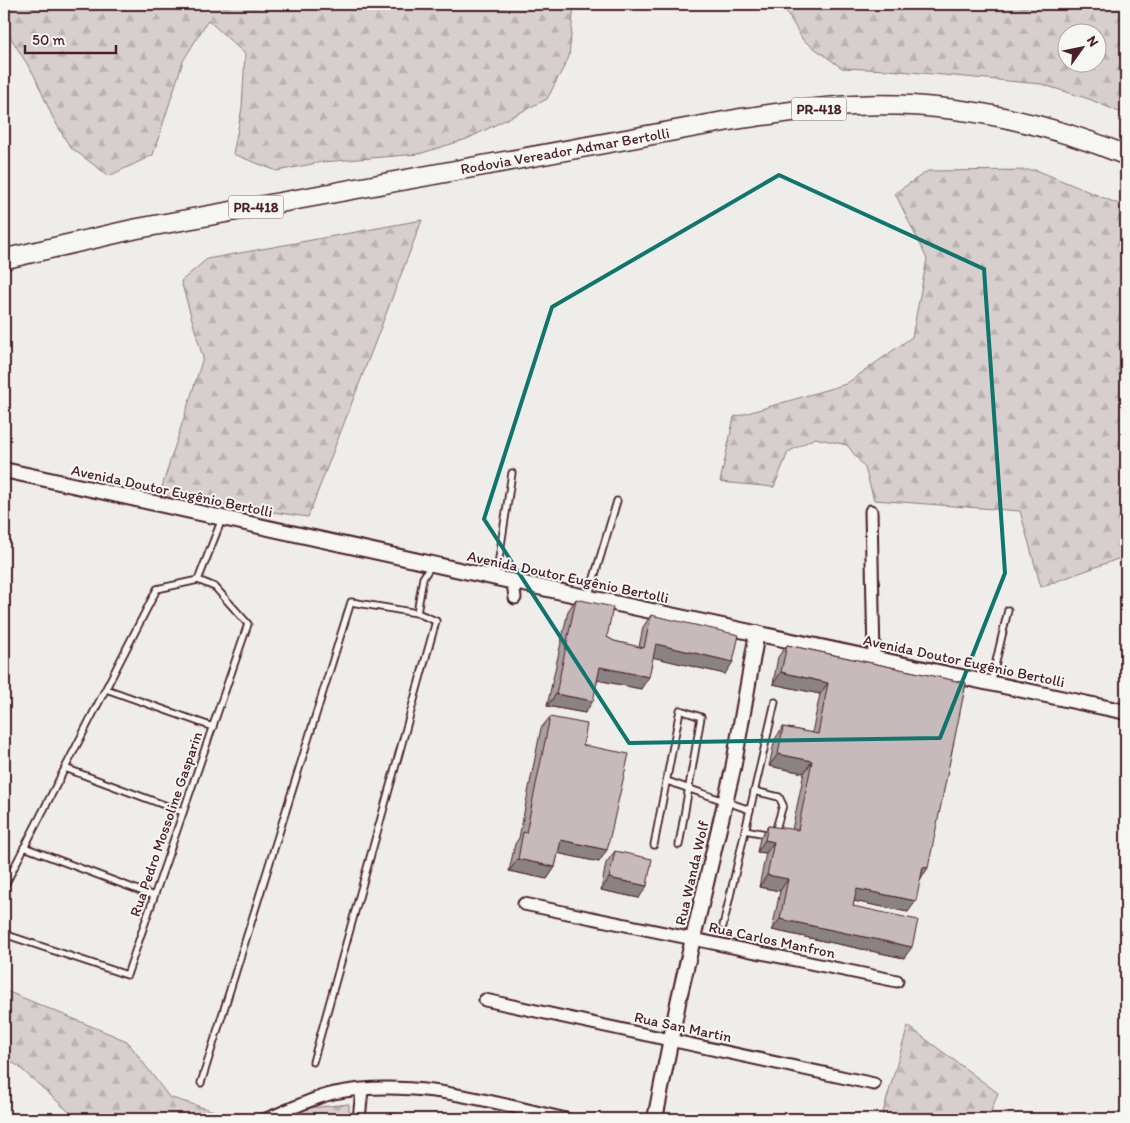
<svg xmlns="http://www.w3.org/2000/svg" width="1130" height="1123" font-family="Itim,sans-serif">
	<defs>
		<pattern id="forest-firs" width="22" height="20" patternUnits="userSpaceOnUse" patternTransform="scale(1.25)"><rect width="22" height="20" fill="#d7cfce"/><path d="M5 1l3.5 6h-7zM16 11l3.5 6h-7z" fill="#bab1b1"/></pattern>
	</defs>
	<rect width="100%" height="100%" fill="#efedea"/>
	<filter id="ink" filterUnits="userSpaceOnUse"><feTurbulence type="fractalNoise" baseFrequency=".02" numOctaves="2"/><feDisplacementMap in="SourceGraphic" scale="10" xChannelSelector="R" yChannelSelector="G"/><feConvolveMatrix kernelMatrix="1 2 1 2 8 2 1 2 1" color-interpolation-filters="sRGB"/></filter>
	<g filter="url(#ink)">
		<g fill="url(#forest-firs)" stroke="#90777c" fill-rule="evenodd">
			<path d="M4,4H574L569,57L547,99L467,139L419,154L322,162L277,171L233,154L242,108L245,54L208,20L183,61L153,155L109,176L70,147L53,118L34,75L4,27Z"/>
			<path d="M782,4H1126V115L1089,99L1041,84L889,70L842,68L803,40ZM1068,32H1098V62H1068Z"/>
			<path d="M1036,170L1126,207V556L1041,587L1020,511L874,500L865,468L847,445L815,438L788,452L774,487L720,482L734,417L846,384L912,337L927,259L895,193L928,171Z"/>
			<path d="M422,220L308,517L159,496L203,358L181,281L207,259Z"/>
			<path d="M4,990L127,1041L169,1097L230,1116L349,1104V1119H77L18,1066L4,1057Z"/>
			<path d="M908,1026L998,1093L988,1119H881Z"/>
		</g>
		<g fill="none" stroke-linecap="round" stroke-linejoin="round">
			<defs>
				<g id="service">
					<path d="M496,578L512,473"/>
					<path d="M198,580L222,519"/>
					<path d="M588,598L617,501"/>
					<path d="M417,613L423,578L432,564"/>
					<path d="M991,683L1008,610"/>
					<path d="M106,689L213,727"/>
					<path d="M65,768L183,812"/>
					<path d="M667,781L750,810"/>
					<path d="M745,830L771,835L775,832L783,805L779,797L754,791"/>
					<path d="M654,845L680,710L701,717L679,845"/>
					<path d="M24,847L154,896"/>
					<path d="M4,887L157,589L198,580L215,587L248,624L127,975L4,934"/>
					<path d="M723,926L775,702"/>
					<path d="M201,1083L351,602L417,613L436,621L313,1062"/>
				</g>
				<g id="minor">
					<path d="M871,511L874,658"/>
					<path d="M513,582L515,598"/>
					<path d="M524,904L897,981"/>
					<path d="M485,1000L874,1084"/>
					<path d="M266,1119C288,1111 311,1098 334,1093C411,1077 491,1102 566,1119"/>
					<path d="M359,1119L362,1090"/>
				</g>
				<g id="tertiary">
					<path d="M4,470L496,578L1126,712"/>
					<path d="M655,1119L679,998L733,769L757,633"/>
				</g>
				<path id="trunk" d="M4,259L135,229L738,119C781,113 823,106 867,105C955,103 1044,122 1126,155"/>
			</defs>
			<use href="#service" stroke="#4a1f2b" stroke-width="9"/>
			<use href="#minor" stroke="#4a1f2b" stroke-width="15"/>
			<use href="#tertiary" stroke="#4a1f2b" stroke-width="18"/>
			<use href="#trunk" stroke="#4a1f2b" stroke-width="22"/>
			<use href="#service" stroke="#f6f6f2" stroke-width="5.5"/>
			<use href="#minor" stroke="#f6f6f2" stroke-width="11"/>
			<use href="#tertiary" stroke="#f6f6f2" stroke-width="14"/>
			<use href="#trunk" stroke="#f6f6f2" stroke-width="19"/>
		</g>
		<g fill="#aaa0a1" stroke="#4a1f2b">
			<path d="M576,599L607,637L614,641L639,647L643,627L651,615L725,674L653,657L641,689L598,680L585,713L547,706L568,611Z"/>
			<path d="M787,645L966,683L920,880L908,912L854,901L853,906L904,958L772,930L780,891L759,887L766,853L757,852L760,838L768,826L792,830L804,773L769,766L775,739L783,727L812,733L820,694L773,684L778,657Z"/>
			<path d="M550,717L583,745L599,862L558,853L555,867L547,879L509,871L515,844L519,838L541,728Z"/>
			<path d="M615,851L639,898L601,890L606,863Z"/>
		</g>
		<g fill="#8b8283" stroke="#4a1f2b">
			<path d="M656,644L733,662L725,674L647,656Z"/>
			<path d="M600,667L649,677L641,689L592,679Z"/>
			<path d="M781,672L828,683L820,694L773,684Z"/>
			<path d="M556,694L593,701L585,713L547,706Z"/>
			<path d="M778,754L812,761L804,773L769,766Z"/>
			<path d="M561,840L607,850L599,862L552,852Z"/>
			<path d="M765,840L774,842L766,853L757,852Z"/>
			<path d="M518,859L555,867L547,879L509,871Z"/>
			<path d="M923,867L928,868L920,880Z"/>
			<path d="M767,875L788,879L780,891L759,887Z"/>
			<path d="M609,878L647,886L639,898L601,890Z"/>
			<path d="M857,889L916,901L908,912L848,900Z"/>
			<path d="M780,919L912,947L904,958L772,930Z"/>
		</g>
		<g fill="#c6babb" stroke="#4a1f2b">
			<path d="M576,599L613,607L607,637L614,641L644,648L651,615L739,635L733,662L656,644L649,677L600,667L593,701L556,694Z"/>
			<path d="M787,645L966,683L928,868L923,867L916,901L857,889L853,906L918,920L912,947L780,919L788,879L767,875L774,842L765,840L768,826L798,830L812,761L778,754L783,727L818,734L828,683L781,672Z"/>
			<path d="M550,717L587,724L583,745L629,754L607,850L561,840L555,867L518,859L523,832L526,833Z"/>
			<path d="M615,851L652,859L647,886L609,878Z"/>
		</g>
	</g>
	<path fill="none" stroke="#0f766e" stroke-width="4" stroke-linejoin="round" d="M779,175L984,269L1005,573L940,738L629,743L484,519L552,307Z"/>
	<g text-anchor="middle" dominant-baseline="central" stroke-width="4" stroke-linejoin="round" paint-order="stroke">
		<g fill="#f6f6f2" stroke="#7e6067" stroke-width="1">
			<rect x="791.5" y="97.5" width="55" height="23" rx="4"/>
			<rect x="228.5" y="195.5" width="55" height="23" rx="4"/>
		</g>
		<g font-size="14" font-weight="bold" fill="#4a1f2b">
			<text x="819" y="109">PR-418</text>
			<text x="256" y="207">PR-418</text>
		</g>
		<g font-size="15" fill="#4a1f2b" stroke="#f6f6f2">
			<text transform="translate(565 151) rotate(-10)">Rodovia Vereador Admar Bertolli</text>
			<text transform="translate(172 491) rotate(12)">Avenida Doutor Eugênio Bertolli</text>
			<text transform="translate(568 577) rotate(12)">Avenida Doutor Eugênio Bertolli</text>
			<text transform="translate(964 661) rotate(12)">Avenida Doutor Eugênio Bertolli</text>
			<text transform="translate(166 824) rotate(-71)">Rua Pedro Mossoline Gasparin</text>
			<text transform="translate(692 873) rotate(-77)">Rua Wanda Wolf</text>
			<text transform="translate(772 940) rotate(12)">Rua Carlos Manfron</text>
			<text transform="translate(683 1027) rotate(12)">Rua San Martin</text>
		</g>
	</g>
	<rect width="1130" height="1123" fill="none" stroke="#f6f6f2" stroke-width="20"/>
	<rect x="10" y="10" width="1110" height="1103" fill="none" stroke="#4a1f2b" stroke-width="2" filter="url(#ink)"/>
	<g transform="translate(1082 48) rotate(57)"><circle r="24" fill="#f6f6f2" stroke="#b1a0a2"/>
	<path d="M0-4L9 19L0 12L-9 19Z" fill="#4a1f2b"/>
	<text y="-8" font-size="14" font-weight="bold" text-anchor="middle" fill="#4a1f2b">N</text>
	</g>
	<path d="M25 45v8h91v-8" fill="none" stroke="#4a1f2b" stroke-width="2.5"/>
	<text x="32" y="45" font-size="15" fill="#4a1f2b" stroke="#f6f6f2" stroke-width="4" paint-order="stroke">50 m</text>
</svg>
